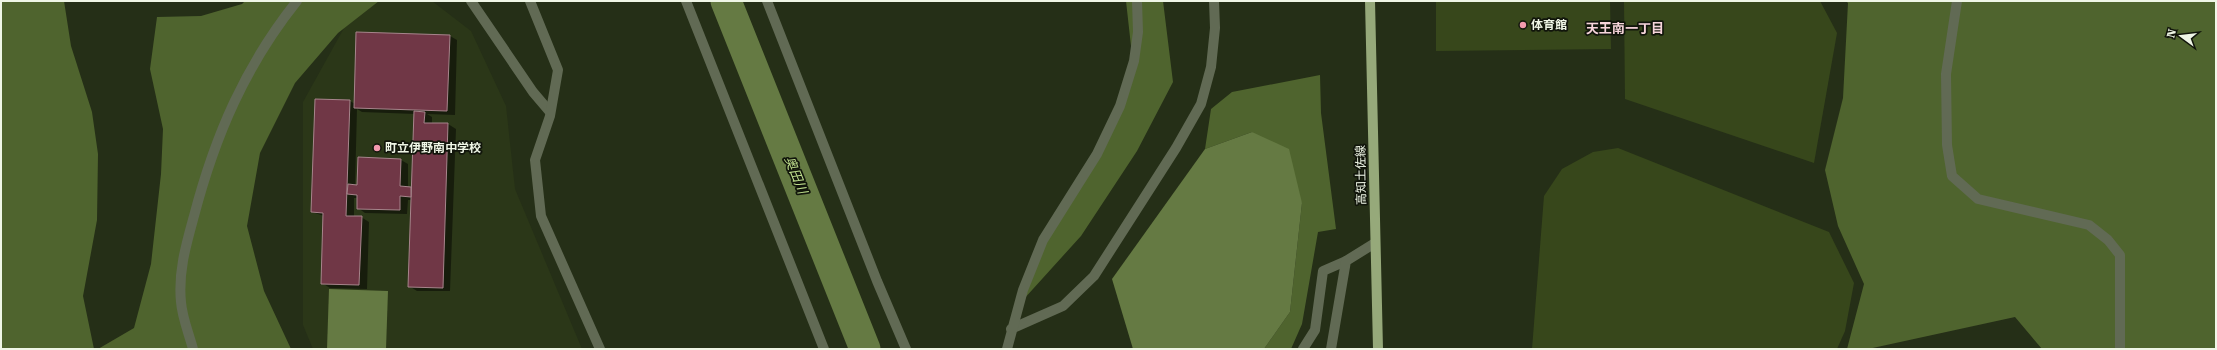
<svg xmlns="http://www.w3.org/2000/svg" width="2217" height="350" font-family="'Roboto Serif','Noto Sans JP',serif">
	<rect width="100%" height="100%" fill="#252f17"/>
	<path fill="#2b3718" d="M359,1H432L471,31L506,106L515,189L582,349H313L303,325V102Z"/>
	<g fill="#37471b">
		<path d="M1436,1H1610L1611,49L1436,51Z"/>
		<path d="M1624,1H1820L1837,33L1814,163L1625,99Z"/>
		<path d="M1618,148L1829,232L1854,283L1845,331L1837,349H1532L1544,196L1562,169L1593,152Z"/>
	</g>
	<g fill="#4f642e">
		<path d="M1,1H64L71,46L92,112L98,154L97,220L83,296L94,349H1Z"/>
		<path d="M245,1H379L338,33L295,83L260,153L247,226L264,291L291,349H98L134,328L151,264L161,174L163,129L150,69L157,17L201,16L242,4Z"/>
		<path d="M1126,1H1163L1173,82L1137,151L1081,236L1013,311L1034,259L1096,159L1134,73Z"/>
		<path d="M1846,1H2216V349H2042L2015,317L1868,349H1847L1864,284L1838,226L1825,170L1843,98L1848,3Z"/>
		<path d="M1320,75L1321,113L1336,229L1318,232L1302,324L1291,349H1264L1290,312L1302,203L1252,132L1205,149L1211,109L1232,92Z"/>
	</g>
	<g fill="#657a43">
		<path d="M1252,132L1289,149L1302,203L1290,312L1264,349H1133L1112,279L1205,149Z"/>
		<path d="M329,289L388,291L386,349H327Z"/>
	</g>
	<path fill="#0007" fill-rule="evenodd" d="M450,36L457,40L455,115L427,114L432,117V124H448L456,129L450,291H417L409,286L412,200H408L407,214L365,213L358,208V198H354V217H361L369,222L367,289L330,288L322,283L324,216L312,212L350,101L355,104ZM357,109L362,112L415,114L412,188H408V164L401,160L358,186H355Z"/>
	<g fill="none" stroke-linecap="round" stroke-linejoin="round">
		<path stroke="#657a43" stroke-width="31" d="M726,1L865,349"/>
	</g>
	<g fill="#703746" stroke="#a7858c">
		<path d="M356,32L450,35L447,111L354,108Z"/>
		<path d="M315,99L350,100L346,216H362L359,285L321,284L323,213L311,212Z"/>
		<path d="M414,111L425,112L424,123H448L443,288L408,287Z"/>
		<path d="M358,157L401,159L400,186L411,187V197L400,196V210L357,209V195L347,194L348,184L357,185Z"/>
	</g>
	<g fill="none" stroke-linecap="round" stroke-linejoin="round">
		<g stroke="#616a54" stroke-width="10">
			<path d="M471,1L533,92L550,112"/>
			<path d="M530,1L558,70L550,116L535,160L541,216L600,349"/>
			<path d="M686,1L824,349"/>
			<path d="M767,1L877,281L906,349"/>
			<path d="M1957,1L1946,74L1947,145L1952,176L1978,199L2089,225L2108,240L2120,255V349"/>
			<path d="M1011,329L1063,306L1094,276L1176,148L1201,104L1211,67L1215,28L1214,1"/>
			<path d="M193,349C189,334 182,317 181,302C178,272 186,245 194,216C215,136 245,66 297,1"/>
			<path d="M1007,349L1023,290L1043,240L1097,154L1120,106L1134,61L1138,32L1137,1"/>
			<path d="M1303,349L1315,330L1323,271L1346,261"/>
			<path d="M1331,349L1346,261L1375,243"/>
		</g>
		<path stroke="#96a97a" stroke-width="10" d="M1370,1L1378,349"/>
	</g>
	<g fill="#f29aae" stroke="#11150b" stroke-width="1.5">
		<circle cx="1523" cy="25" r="4"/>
		<circle cx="377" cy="148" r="4"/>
	</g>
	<g text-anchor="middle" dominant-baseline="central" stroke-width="3.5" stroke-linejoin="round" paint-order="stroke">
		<g font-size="12" font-weight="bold" fill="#eff6e6" stroke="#11150b" text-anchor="start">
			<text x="1531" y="25">体育館</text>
			<text x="385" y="148">町立伊野南中学校</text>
		</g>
		<g font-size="12" fill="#eff6e6" stroke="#11150b">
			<text transform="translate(1361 175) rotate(-91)">高知土佐線</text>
		</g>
		<g font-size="13" font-weight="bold" fill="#f6d4da" stroke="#11150b">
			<text x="1625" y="28">天王南一丁目</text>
		</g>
		<g font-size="13" font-style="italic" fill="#c0e08e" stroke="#11150b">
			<text transform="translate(796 175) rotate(68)">奥田川</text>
		</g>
	</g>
	<rect width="2217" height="350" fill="none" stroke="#eff6e6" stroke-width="4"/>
	<g transform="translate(2181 36) rotate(285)" stroke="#11150b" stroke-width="3" paint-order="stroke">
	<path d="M0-3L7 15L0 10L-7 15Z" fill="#eff6e6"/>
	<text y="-6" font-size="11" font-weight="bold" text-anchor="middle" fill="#eff6e6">N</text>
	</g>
</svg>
